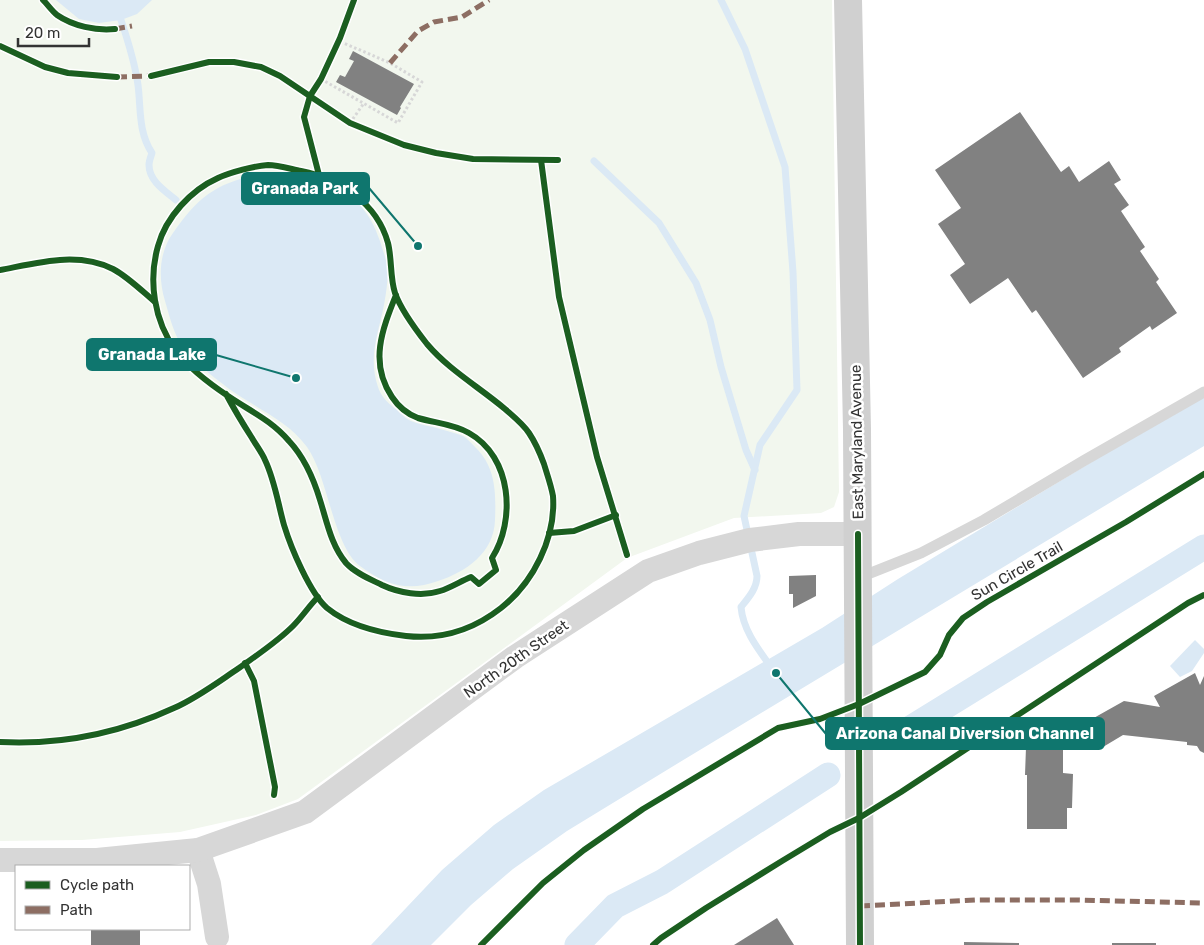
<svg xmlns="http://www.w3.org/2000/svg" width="1204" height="945" font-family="Rubik,sans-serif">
	<rect width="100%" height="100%" fill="#fff"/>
	<path fill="#f2f7ee" d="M0,0H832L839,492L834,507L821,513L734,518L627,558L298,799L256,815L180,832L82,840L0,841Z"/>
	<g fill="#dbe9f5">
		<path d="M56,0H152L137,14L121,20L99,23L79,19Z"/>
		<path d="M259,174C313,177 361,182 380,241C382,248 385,256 387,264C389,276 386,294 384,305C378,335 368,357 378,387C381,397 389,404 397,410C401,414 406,419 411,421C420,425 431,426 440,429C447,431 456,433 463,436C468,439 472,444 476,448C496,468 496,493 495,520C494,553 466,572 438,581C408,592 385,585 360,566C333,546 328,476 307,447C291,425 268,414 246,400C226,388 190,360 179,341C172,328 169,314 165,301C158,278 159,252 173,233C199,196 215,184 259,174Z"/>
		<path d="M1204,394V446L680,762L567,831L513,869L471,905L431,945H371L442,870L494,825L544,790L822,628L898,579Z"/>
		<path d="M1195,640L1204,649V653L1192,671L1180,677L1170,666Z"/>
	</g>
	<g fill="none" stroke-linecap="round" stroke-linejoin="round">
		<g stroke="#dbe9f5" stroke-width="7">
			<path d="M721,0L745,49L785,167L793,272L797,390L760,445L744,516L757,576C757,588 749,597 741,607C743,630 758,649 771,667"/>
			<path d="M121,20C128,41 135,63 138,85C141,108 138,132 152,153C151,156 149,161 149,165C149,181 165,191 176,200"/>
			<path d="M594,161L659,223L696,283L710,320L721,367L746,450L755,470"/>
		</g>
		<g stroke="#dbe9f5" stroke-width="25">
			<path d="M896,737L1204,547"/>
			<path d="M577,945L615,906L662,882L828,775"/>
		</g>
	</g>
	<g fill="#818181">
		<path d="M353,51L414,84L400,107L401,108L397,115L336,82L340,75L345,77L354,61L349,59Z"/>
		<path d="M1020,112L1061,172L1069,166L1079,182L1109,161L1121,180L1114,184L1129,205L1121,211L1145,247L1140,251L1159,279L1156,282L1177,313L1152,330L1150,326L1119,348L1121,352L1083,378L1036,310L1032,313L1008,278L970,304L950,275L965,264L938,224L961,208L935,170Z"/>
		<path d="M816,575V596L793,608V594H789V576Z"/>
		<path d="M1195,673L1200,685L1204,676V753L1200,751L1197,746L1187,745V742L1123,735L1098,750L1083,724L1124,701L1160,707L1154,696Z"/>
		<path d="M1026,747H1063V773L1073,774L1072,808H1067V829H1027V775H1025Z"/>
		<path d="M777,918L794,945H734Z"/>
		<rect x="91" y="929" width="49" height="16"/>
		<path d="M964,942L1019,943V945H964Z"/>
		<rect x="1112" y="943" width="44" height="2"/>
	</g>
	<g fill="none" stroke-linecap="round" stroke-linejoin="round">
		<g stroke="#d7d7d7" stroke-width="3" stroke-dasharray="2.5 2.5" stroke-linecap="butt">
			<path d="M321,79L398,123L422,82L390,63L339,41"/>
			<path d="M350,123L364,103"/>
		</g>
		<path stroke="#d7d7d7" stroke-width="11" d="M858,578L921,553L984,520L1085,460L1204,392"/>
		<g stroke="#d7d7d7" stroke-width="24">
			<path d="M198,850L209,884L217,937"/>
			<path d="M0,860H97L198,850L305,812L515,657L648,571L699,553L750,540L799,534H858"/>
		</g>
		<path stroke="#d0d0d0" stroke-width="28" d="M848,0L857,429L860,945"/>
		<g stroke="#8d6e63" stroke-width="5" stroke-dasharray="10 5" stroke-linecap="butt">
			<path d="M115,29L132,26"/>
			<path d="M390,63L418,31L434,22L462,17L489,0"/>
			<path d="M117,77L151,76"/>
			<path d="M860,906L975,900H1077L1204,903"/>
		</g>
		<defs>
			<g id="cycleway">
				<path d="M43,0C48,5 52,11 57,15C73,26 96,31 115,29"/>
				<path d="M0,46L45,67L68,73L117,77"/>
				<path d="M151,76L209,62H234L261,67L280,76L350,123L404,145L436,153L473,159L558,160"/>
				<path d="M541,160L559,297L597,457L627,555"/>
				<path d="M319,175L304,117L310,96L321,79L340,38L354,0"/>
				<path d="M0,270C37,263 77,251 113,269C128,277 142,291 155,302"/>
				<path d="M226,394C234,409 243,424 252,438C256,445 262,453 265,460C275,481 278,504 284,525C291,548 310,593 327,608C348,625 380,633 406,636C442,640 473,630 501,608C533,583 556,538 553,496C551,485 547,474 544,464C540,453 535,442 529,433C523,424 513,416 505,409C479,387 449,370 427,344C416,330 401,310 395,293C390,278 392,259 388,243C377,203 340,179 301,171C291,169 278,165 268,165C254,166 231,172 218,178C191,190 166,217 158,246C148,281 154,321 176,351C189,368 210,384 228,396C250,411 271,420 289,441C304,457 314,480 320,500C327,522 331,545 346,563C355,573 370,579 382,585C399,593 422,597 440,591C450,588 461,581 471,577L479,584L496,570L492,558C516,520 512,457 469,433C454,424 435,423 418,418C407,414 398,406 392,397C369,363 382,330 396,295"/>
				<path d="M549,533L574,531L616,515"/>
				<path d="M858,534L860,945"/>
				<path d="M245,663L254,681L275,787L274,795"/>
				<path d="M0,742C60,745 120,733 174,708C197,698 218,682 239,668C257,655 277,642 293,626C302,617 309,606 318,597"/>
				<path d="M481,945L543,883L584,850L643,809L778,728L820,719L859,704L925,672L940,655L949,635L963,618L987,602L1126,522L1204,474"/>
				<path d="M653,945L661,938L706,908L782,861L830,832L859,818L901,792L1188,603L1204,595"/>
			</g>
		</defs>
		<use href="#cycleway" stroke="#fff" stroke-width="9"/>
		<use href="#cycleway" stroke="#1b5e20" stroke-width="6"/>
	</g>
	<g text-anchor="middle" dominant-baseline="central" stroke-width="5" stroke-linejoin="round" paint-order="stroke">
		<g font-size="15" fill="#333" stroke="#fff">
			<text transform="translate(857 442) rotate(-91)">East Maryland Avenue</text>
			<text transform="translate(1017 571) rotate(-30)">Sun Circle Trail</text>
			<text transform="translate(516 659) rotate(-35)">North 20th Street</text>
		</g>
	</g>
	<path fill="none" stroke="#0f766e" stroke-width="2" d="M418 246L369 188M296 378L216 355M776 673L826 734"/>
	<g fill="#0f766e" stroke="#fff" stroke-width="2">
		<circle cx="418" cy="246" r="5"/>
		<circle cx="296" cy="378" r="5"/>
		<circle cx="776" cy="673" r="5"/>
	</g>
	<g fill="#0f766e" stroke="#0f766e" stroke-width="2">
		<rect x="242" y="173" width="127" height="31" rx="5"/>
		<rect x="87" y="339" width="129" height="31" rx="5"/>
		<rect x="826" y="718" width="278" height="31" rx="5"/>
	</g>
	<g font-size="16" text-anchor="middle" font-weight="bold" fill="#fff">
		<text x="305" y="194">Granada Park</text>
		<text x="152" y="360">Granada Lake</text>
		<text x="965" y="739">Arizona Canal Diversion Channel</text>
	</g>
	<rect x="15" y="865" width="175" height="65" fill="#ffffff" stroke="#adadad"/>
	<rect x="25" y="881" width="25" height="8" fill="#1b5e20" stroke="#adadad"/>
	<text x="60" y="890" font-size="15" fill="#333333">Cycle path</text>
	<rect x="25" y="906" width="25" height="8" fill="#8d6e63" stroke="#adadad"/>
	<text x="60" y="915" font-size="15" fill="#333333">Path</text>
	<path d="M18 38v8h71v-8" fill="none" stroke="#333333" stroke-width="2.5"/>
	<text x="25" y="38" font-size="15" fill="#333333" stroke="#ffffff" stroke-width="4" paint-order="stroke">20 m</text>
</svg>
